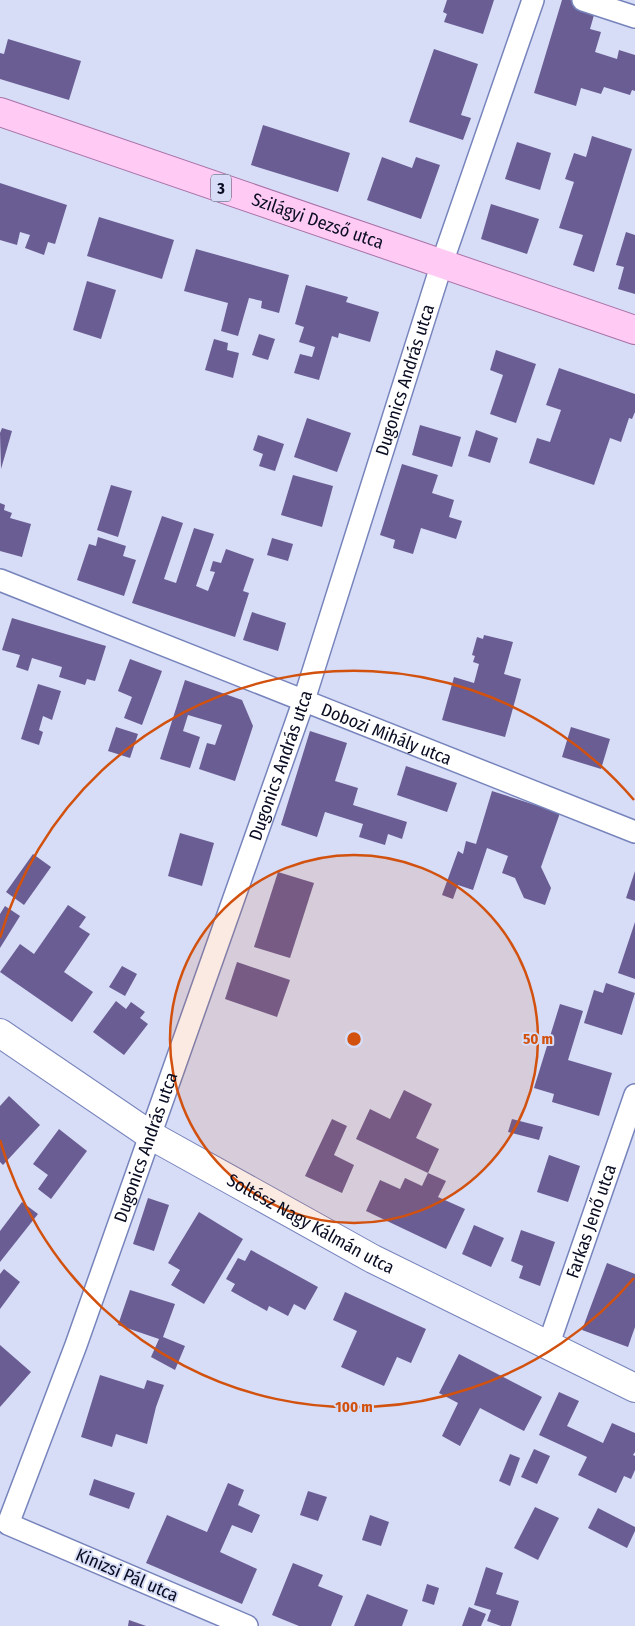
<svg xmlns="http://www.w3.org/2000/svg" width="635" height="1626" font-family="'Fira Sans Condensed',sans-serif">
	<rect width="100%" height="100%" fill="#d7ddf6"/>
	<g fill="#6a5d94">
		<path d="M447,0H494L483,34L444,22L447,14L443,12Z"/>
		<path d="M562,0H570L596,8L590,29L601,32L595,52L617,59L619,50L635,55V91L632,90L630,95L604,87L601,94L581,88L576,106L534,93Z"/>
		<path d="M8,39L81,61L69,100L0,79V53L4,54Z"/>
		<path d="M434,49L478,64L461,115L471,118L463,140L409,122Z"/>
		<path d="M263,125L350,153L338,192L251,165Z"/>
		<path d="M592,136L632,149L594,272L573,265L583,235L559,228L574,182L565,179L574,153L586,157Z"/>
		<path d="M517,142L551,153L540,190L505,179Z"/>
		<path d="M382,157L412,168L416,157L440,165L421,219L367,200Z"/>
		<path d="M0,183L67,205L55,244L48,242L44,255L25,248L30,235L20,232L17,245L0,240Z"/>
		<path d="M491,204L539,219L527,254L481,239Z"/>
		<path d="M99,217L174,240L162,279L87,256Z"/>
		<path d="M626,232L635,235V294L618,289L624,267L616,265Z"/>
		<path d="M196,249L289,275L279,313L261,308L262,301L249,298L238,336L221,331L228,303L184,291Z"/>
		<path d="M87,281L116,290L101,339L73,330Z"/>
		<path d="M306,285L348,297L346,302L379,312L370,342L339,333L338,338L332,336L319,380L294,373L300,354L312,357L315,347L299,342L304,327L295,324Z"/>
		<path d="M259,334L275,339L268,360L252,355Z"/>
		<path d="M214,339L228,343L227,350L239,353L233,378L205,370Z"/>
		<path d="M496,350L536,364L516,423L490,414L503,375L490,370Z"/>
		<path d="M559,368L635,394V412L632,419L629,418L621,442L610,438L594,485L529,463L537,438L550,442L561,410L546,405Z"/>
		<path d="M307,418L351,433L337,472L294,457Z"/>
		<path d="M420,425L461,437L452,467L412,455Z"/>
		<path d="M2,428L12,431L1,469L0,433Z"/>
		<path d="M476,430L498,438L490,463L468,456Z"/>
		<path d="M258,435L284,444L275,471L259,466L263,454L253,450Z"/>
		<path d="M402,464L438,475L432,493L454,500L449,517L462,521L456,539L421,528L413,554L393,548L395,540L380,535Z"/>
		<path d="M293,475L333,486L322,527L281,515Z"/>
		<path d="M111,485L132,491L118,537L97,530Z"/>
		<path d="M0,503L5,505L4,510L12,513L10,518L31,524L22,557L0,551Z"/>
		<path d="M162,516L183,523L164,579L176,583L194,528L214,534L196,586L208,591L215,572L210,571L213,561L221,563L226,549L254,559L243,591L249,593L235,637L132,603Z"/>
		<path d="M98,537L126,546L123,556L136,560L124,596L77,580L89,544L96,546Z"/>
		<path d="M272,538L293,544L288,561L267,555Z"/>
		<path d="M252,612L286,623L278,651L243,640Z"/>
		<path d="M12,618L106,646L95,681L87,679L85,685L59,677L62,667L32,658L28,671L16,667L20,655L2,650Z"/>
		<path d="M484,635L513,642L504,674L521,679L505,737L442,720L454,677L474,683L479,664L473,662L475,656L472,655L477,637L483,639Z"/>
		<path d="M130,659L162,671L142,725L124,718L132,697L118,691Z"/>
		<path d="M185,680L242,700L253,726L235,781L199,769L207,743L215,745L222,725L188,715L183,731L200,737L190,768L160,759Z"/>
		<path d="M38,684L61,691L52,720L43,716L39,730L43,732L39,745L21,739Z"/>
		<path d="M116,727L138,734L130,758L108,751Z"/>
		<path d="M571,727L610,739L601,769L562,757Z"/>
		<path d="M310,731L347,743L335,781L358,788L353,805L407,822L402,839L388,834L385,845L359,837L363,824L325,812L317,837L281,825Z"/>
		<path d="M406,766L457,783L447,812L397,795Z"/>
		<path d="M492,791L560,813L541,867L551,888L545,905L524,898L515,878L502,873L508,856L487,848L473,890L458,885L453,899L442,895L458,851L463,854L466,841L476,844Z"/>
		<path d="M180,833L214,843L202,886L168,876Z"/>
		<path d="M33,854L51,867L24,905L6,892Z"/>
		<path d="M635,871V901L626,898Z"/>
		<path d="M278,872L314,883L290,958L254,947Z"/>
		<path d="M68,905L86,917L79,927L90,934L64,972L93,992L72,1022L0,972L20,944L34,954Z"/>
		<path d="M5,906L20,916L0,948V914Z"/>
		<path d="M635,922V979L618,973Z"/>
		<path d="M237,962L290,980L277,1017L225,999Z"/>
		<path d="M122,966L137,974L125,996L109,987Z"/>
		<path d="M606,983L635,993L622,1035L584,1023L594,990L603,993Z"/>
		<path d="M116,1001L126,1009L131,1002L145,1012L140,1018L148,1024L124,1055L93,1032Z"/>
		<path d="M560,1004L583,1011L568,1060L612,1073L599,1116L552,1102L554,1094L534,1088Z"/>
		<path d="M404,1090L432,1104L416,1138L439,1149L428,1173L356,1139L370,1109L390,1119Z"/>
		<path d="M9,1096L40,1125L3,1165L0,1162V1106Z"/>
		<path d="M332,1119L347,1126L334,1155L354,1165L342,1193L305,1176Z"/>
		<path d="M512,1119L543,1127L539,1140L508,1132Z"/>
		<path d="M59,1129L87,1151L51,1199L38,1189L48,1175L33,1164Z"/>
		<path d="M549,1155L580,1166L568,1202L537,1192Z"/>
		<path d="M428,1173L446,1181L438,1197L465,1209L446,1249L366,1211L380,1180L400,1189L405,1178L422,1186Z"/>
		<path d="M148,1198L169,1205L154,1251L133,1244Z"/>
		<path d="M22,1202L38,1214L0,1262V1231Z"/>
		<path d="M199,1212L243,1239L204,1304L171,1285L180,1270L168,1263Z"/>
		<path d="M474,1225L504,1238L491,1267L462,1254Z"/>
		<path d="M521,1230L555,1242L540,1286L519,1278L523,1266L511,1261Z"/>
		<path d="M251,1250L318,1287L305,1310L294,1304L288,1316L269,1306L267,1311L231,1291L235,1284L226,1279L238,1258L245,1261Z"/>
		<path d="M607,1263L635,1274V1327L628,1347L582,1330Z"/>
		<path d="M4,1269L20,1282L0,1309V1274Z"/>
		<path d="M130,1290L175,1304L163,1337L185,1346L175,1370L151,1357L159,1339L118,1325Z"/>
		<path d="M345,1292L426,1329L411,1363L397,1357L384,1386L341,1367L357,1331L333,1320Z"/>
		<path d="M0,1345L31,1372L0,1407Z"/>
		<path d="M459,1354L542,1397L524,1431L480,1408L460,1446L442,1436L458,1403L439,1393Z"/>
		<path d="M100,1375L144,1389L147,1380L164,1385L156,1407L147,1444L116,1434L112,1447L81,1437Z"/>
		<path d="M559,1392L579,1401L567,1426L603,1443L612,1423L635,1433V1452L633,1455L635,1456V1470L631,1479L624,1476L616,1493L578,1475L587,1457L539,1435Z"/>
		<path d="M534,1449L550,1456L537,1484L521,1477Z"/>
		<path d="M510,1454L520,1458L510,1486L499,1481Z"/>
		<path d="M94,1479L135,1493L129,1509L89,1495Z"/>
		<path d="M228,1483L244,1490L238,1505L260,1515L252,1533L232,1525L220,1552L257,1569L242,1604L146,1563L167,1515L207,1532Z"/>
		<path d="M308,1491L327,1497L318,1521L300,1515Z"/>
		<path d="M535,1507L559,1518L538,1560L514,1548Z"/>
		<path d="M598,1508L635,1527V1531L627,1548L588,1528Z"/>
		<path d="M370,1515L389,1522L381,1546L362,1540Z"/>
		<path d="M293,1563L323,1575L318,1586L343,1596L331,1626H299L272,1615Z"/>
		<path d="M486,1567L503,1573L496,1594L519,1601L511,1626H501L487,1621L491,1610L474,1605Z"/>
		<path d="M427,1584L439,1588L434,1605L422,1601Z"/>
		<path d="M367,1594L408,1610L402,1626H354Z"/>
		<path d="M469,1607L486,1614L481,1626H462Z"/>
		<path d="M129,1620L146,1626H128Z"/>
	</g>
	<g fill="none" stroke-linecap="round" stroke-linejoin="round">
		<defs>
			<g id="minor">
				<path d="M583,0L635,17"/>
				<path id="s1" d="M0,580C212,664 423,750 635,832"/>
				<path id="s2" d="M548,1346L635,1095"/>
				<path id="s3" d="M247,1626L8,1524L76,1345L304,700L442,263L533,0"/>
			</g>
			<g id="tertiary">
				<path id="s4" d="M0,1033L150,1135L373,1259L635,1388"/>
			</g>
			<g id="primary">
				<path id="s5" d="M0,112L635,330"/>
			</g>
		</defs>
		<use href="#minor" stroke="#7784bc" stroke-width="24"/>
		<use href="#tertiary" stroke="#7784bc" stroke-width="30"/>
		<use href="#primary" stroke="#a972a7" stroke-width="30"/>
		<use href="#minor" stroke="#fff" stroke-width="21"/>
		<use href="#tertiary" stroke="#fff" stroke-width="28"/>
		<use href="#primary" stroke="#ffcbf5" stroke-width="28"/>
	</g>
	<circle cx="354" cy="1039" r="184" fill="#d2510e" fill-opacity=".12"/>
	<g fill="none" stroke="#d2510e" stroke-width="2.5">
		<circle cx="354" cy="1039" r="184"/>
		<path d="M634 1278A368 368 0 0 1 0 1140M0 938A368 368 0 0 1 634 800"/>
	</g>
	<g text-anchor="middle" dominant-baseline="central" stroke-width="4" stroke-linejoin="round" paint-order="stroke">
		<rect fill="#d7ddf6" stroke="#484b62" stroke-width="1" x="211" y="174.5" width="20" height="27" rx="4"/>
		<g font-size="16" font-weight="bold" fill="#0a0d22">
			<text x="221" y="188">3</text>
		</g>
		<g font-size="18" fill="#0a0d22" stroke="#d7ddf6">
			<text stroke="none"><textPath href="#s5" startOffset="336">Szilágyi Dezső utca</textPath></text>
			<text stroke="none"><textPath href="#s3" startOffset="1471">Dugonics András utca</textPath></text>
			<text stroke="none"><textPath href="#s1" startOffset="416">Dobozi Mihály utca</textPath></text>
			<text stroke="none"><textPath href="#s3" startOffset="1066">Dugonics András utca</textPath></text>
			<text stroke="none"><textPath href="#s3" startOffset="661">Dugonics András utca</textPath></text>
			<text stroke="none"><textPath href="#s2" startOffset="132">Farkas Jenő utca</textPath></text>
			<text stroke="none"><textPath href="#s4" startOffset="365">Soltész Nagy Kálmán utca</textPath></text>
			<text transform="translate(127 1575) rotate(23)">Kinizsi Pál utca</text>
		</g>
	</g>
	<circle cx="354" cy="1039" r="8" fill="#d2510e" stroke="#d7ddf6" stroke-width="2.5"/>
	<g font-size="15" text-anchor="middle" font-weight="bold" fill="#d2510e" stroke="#d7ddf6" stroke-width="4" stroke-linejoin="round" paint-order="stroke">
		<text x="538" y="1044">50 m</text>
		<text x="354" y="1412">100 m</text>
	</g>
</svg>
